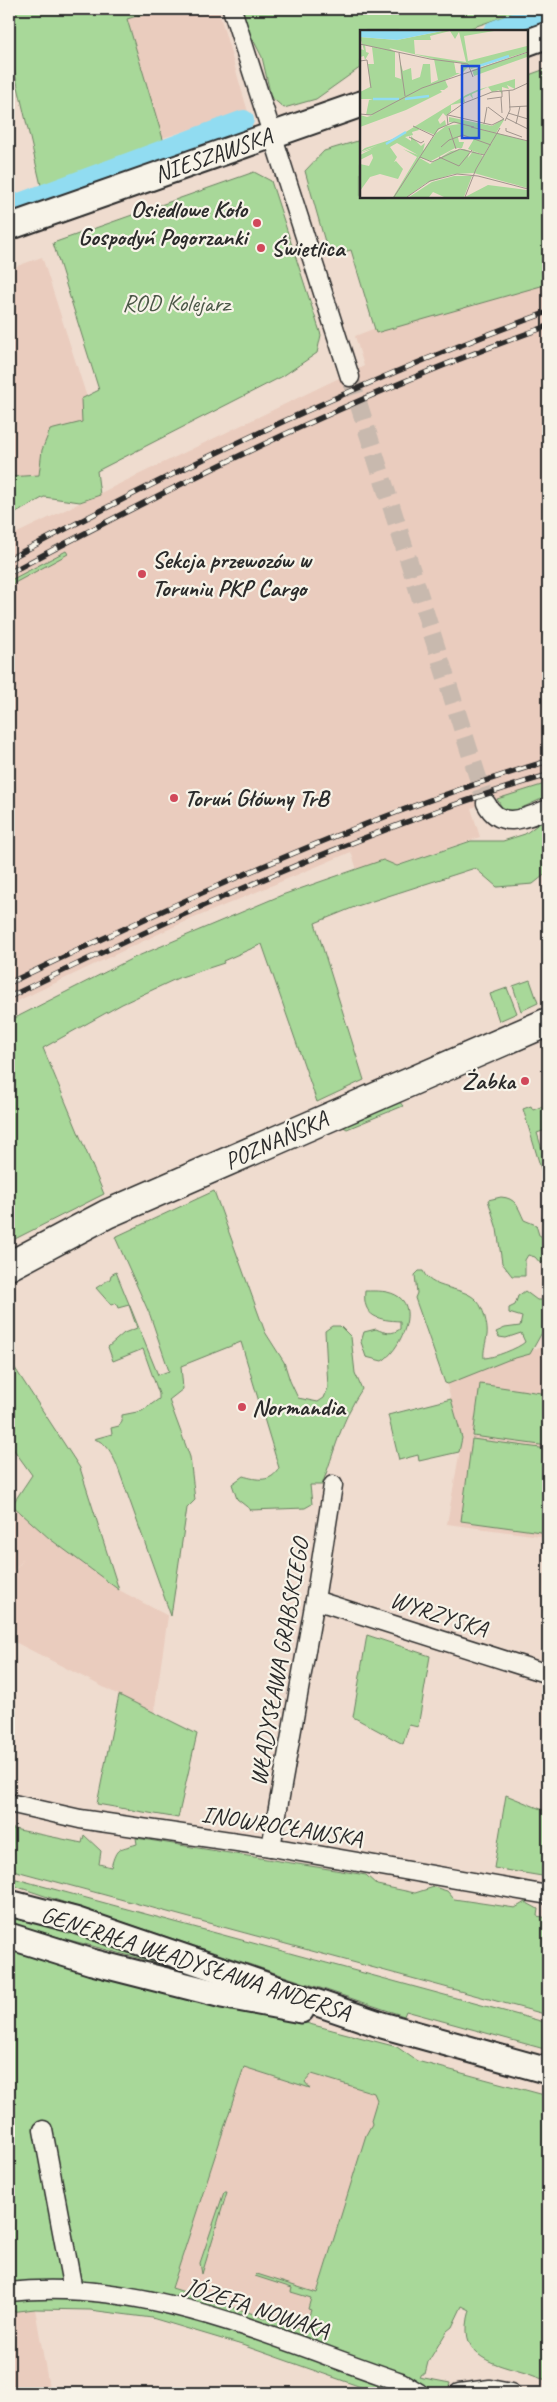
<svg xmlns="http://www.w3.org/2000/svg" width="557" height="2402" font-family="Caveat,sans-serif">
	<rect width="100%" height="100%" fill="#efdccf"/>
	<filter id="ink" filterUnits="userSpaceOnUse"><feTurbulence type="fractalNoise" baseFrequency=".02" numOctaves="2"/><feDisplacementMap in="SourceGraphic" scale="10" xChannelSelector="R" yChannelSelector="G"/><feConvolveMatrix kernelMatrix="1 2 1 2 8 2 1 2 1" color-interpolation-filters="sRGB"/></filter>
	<g filter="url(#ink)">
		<g fill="#eaccbe">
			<path d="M160,9H218L248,112L162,138L127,19Z"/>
			<path d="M42,257L107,460L9,517V269Z"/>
			<path d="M548,261V783L471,808L480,837L360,878L351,852L173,927L9,1005V537L364,366L355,336Z"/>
			<path d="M548,1346V1537L447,1524L462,1438L443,1372Z"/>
			<path d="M9,1501L50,1539L119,1590L168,1616L154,1713L9,1639V1577L25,1558L9,1575Z"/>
			<path d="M247,2057L383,2093L304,2330L172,2288Z"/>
			<path d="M35,2309L50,2393H9V2312Z"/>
		</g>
		<g fill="#a8d899" stroke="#6a8262" fill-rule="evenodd">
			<path d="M9,9H160L127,19L166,149L43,194L9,48Z"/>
			<path d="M240,9H526L462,31H361V67L316,99L284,108L271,97L262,57L244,22Z"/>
			<path d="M548,68V284L376,333L351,250L329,256L305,171L324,151L361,140V196H526V76Z"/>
			<path d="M254,172L271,181L321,335L317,353L283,376L97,471L100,495L80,502L44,497L9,517V477L39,475L42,450L50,430L82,422L81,399L99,390L53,243Z"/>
			<path d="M66,551L68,554L9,586V581Z"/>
			<path d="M548,783V796L515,811H504L497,799Z"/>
			<path d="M548,817V872L533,884L497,887L475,868L357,906L315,923L364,1080L317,1102L262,944L223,961L224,963L178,978L122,1004L43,1048L104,1194L9,1242V1021L131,959L282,895L383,860L397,866L471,841H503L525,834Z"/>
			<path d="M530,980L538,1003L521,1011L513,986Z"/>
			<path d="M507,988L517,1013L499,1021L490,994Z"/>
			<path d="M398,1100L403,1106L347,1129L342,1126Z"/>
			<path d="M548,1104V1129L537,1133L548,1169V1192L523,1109L531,1106L533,1110Z"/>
			<path d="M214,1191L265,1332L284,1362L290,1381L298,1398L318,1402L324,1398L328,1388L325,1331L332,1326H340L351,1337L355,1373L362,1389C342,1418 334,1453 322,1485H310L312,1504L305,1508L251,1510L237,1499L232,1484L243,1476C257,1480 271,1483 279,1468L241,1342L181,1366L183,1389L169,1400L190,1457L195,1500L187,1508L171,1616L117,1465C111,1453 108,1443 94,1439L112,1434L111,1428L119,1426L122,1422V1415L142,1411L159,1399V1394L143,1349L113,1361L108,1347L124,1333L137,1328L129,1305L118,1308L116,1303L111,1305L96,1288L110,1279L111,1275L116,1272L158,1375L169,1371L150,1315L115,1237Z"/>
			<path d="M501,1197C516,1198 518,1207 524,1220L536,1225L539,1235L548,1240L546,1260L541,1264L535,1257L528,1255L525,1260V1276H512L502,1263L497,1229L488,1200Z"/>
			<path d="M419,1271H423C433,1294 472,1283 482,1309C485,1315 488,1328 487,1335C486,1343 483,1350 484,1358C493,1358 519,1348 525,1342L521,1333L506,1338L499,1337L496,1332L505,1328L520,1326L522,1317L509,1313V1308L515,1305L518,1296L525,1291L537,1300H548V1329H544L530,1354L508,1360L448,1384L445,1383L415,1298L417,1293L415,1275Z"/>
			<path d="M365,1291C377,1291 389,1290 399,1297C419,1311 398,1352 382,1361L366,1357L361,1342L364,1332L376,1329C385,1333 392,1335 400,1329V1321C380,1320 362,1318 365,1291Z"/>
			<path d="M9,1359L80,1468L119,1590L50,1539L12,1505L32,1475L9,1443Z"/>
			<path d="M480,1384L548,1394V1446L473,1436Z"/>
			<path d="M451,1399L462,1438L459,1452L419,1461L418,1455L399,1460L388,1415Z"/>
			<path d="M472,1439L548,1449V1533L461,1521Z"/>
			<path d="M367,1635L430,1656L418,1727L409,1725L403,1744L353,1717Z"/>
			<path d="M119,1695L197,1734L178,1818L97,1804Z"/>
			<path d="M506,1795L548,1812V1877L494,1868Z"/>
			<path d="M9,1828L82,1843L84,1835L101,1851L99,1864L111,1867C117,1846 118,1850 137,1844L136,1838L366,1875L377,1885L415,1893L434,1887L447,1891L454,1899L515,1908L525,1902L538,1909L537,1916L548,1918V2015L9,1869Z"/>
			<path d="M9,1877L548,2023V2050L406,2011L404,2016L9,1884Z"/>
			<path d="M9,1911L255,1989L9,1924Z"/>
			<path d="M9,1945L397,2047L417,2061L548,2096V2380C539,2379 531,2374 522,2372C487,2362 457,2355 470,2310L462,2306L452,2327L447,2331L428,2362L425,2374H421L419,2377L450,2383L449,2387L443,2391L420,2389L410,2393H378L242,2345L152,2318L90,2310L35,2309L9,2312ZM244,2067L310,2088L305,2082L312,2074L374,2093L377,2100L371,2120L372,2124L366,2135L317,2293L257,2274L255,2276L292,2288L291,2292L311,2298L308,2309L311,2310L304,2330L172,2288Z"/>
			<path d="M224,2192H227L202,2274L200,2263Z"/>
		</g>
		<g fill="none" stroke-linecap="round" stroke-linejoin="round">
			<g stroke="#91dcf1" stroke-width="20">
				<path d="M493,31L548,10"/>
				<path d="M9,207L244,120"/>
			</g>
			<path stroke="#c8b9ae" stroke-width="18" stroke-dasharray="18 9" stroke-linecap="butt" d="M350,377L486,803"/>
			<defs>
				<g id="street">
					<path d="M232,9L350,377"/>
					<path d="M486,803C500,831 526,818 548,809"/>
					<path d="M315,1600L548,1674"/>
					<path d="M9,1803L80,1819L271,1847L548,1895"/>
					<path d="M271,1847L315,1600L333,1485"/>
					<path d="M43,2130L73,2290"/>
					<path d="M9,2292C146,2277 274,2339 401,2382L419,2393"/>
					<path d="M459,2393L490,2389L511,2393"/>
				</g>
				<g id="secondary">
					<path d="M526,43L548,35"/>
					<path d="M9,227L361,104"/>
					<path d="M9,1903L75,1920L382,2025L548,2071"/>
					<path d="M9,1936L92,1962L222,1995L301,2010"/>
				</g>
				<path id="primary" d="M9,1266L107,1214L548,1022"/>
			</defs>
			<use href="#street" stroke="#2b2b2b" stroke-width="21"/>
			<use href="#secondary" stroke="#2b2b2b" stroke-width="29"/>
			<use href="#primary" stroke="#2b2b2b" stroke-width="31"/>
			<use href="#street" stroke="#f7f3e8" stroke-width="18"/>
			<use href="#secondary" stroke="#f7f3e8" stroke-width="25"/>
			<use href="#primary" stroke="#f7f3e8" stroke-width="28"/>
			<defs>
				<g id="rail">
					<path d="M9,559C184,465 361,380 548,312"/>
					<path d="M9,573C184,480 361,392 548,326"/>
					<path d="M9,983C184,899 361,817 548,761"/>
					<path d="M9,997C184,912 361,830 548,775"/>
				</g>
			</defs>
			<use href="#rail" stroke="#2b2b2b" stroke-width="5.5"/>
			<use href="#rail" stroke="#f7f3e8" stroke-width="4" stroke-dasharray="11" stroke-linecap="butt"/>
		</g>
	</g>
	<g fill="#d1495b" stroke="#f7f3e8" stroke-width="2">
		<circle cx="257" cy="223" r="5"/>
		<circle cx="261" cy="248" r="5"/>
		<circle cx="142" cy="574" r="5"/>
		<circle cx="174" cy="798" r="5"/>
		<circle cx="525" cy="1081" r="5"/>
		<circle cx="242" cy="1407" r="5"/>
	</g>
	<g text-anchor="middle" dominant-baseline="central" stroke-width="4.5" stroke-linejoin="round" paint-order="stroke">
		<g font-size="24" fill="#2b2b2b" stroke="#f7f3e8">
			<text transform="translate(213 155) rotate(-19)">NIESZAWSKA</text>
			<text transform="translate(276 1140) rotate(-24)">POZNAŃSKA</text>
			<text transform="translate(439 1614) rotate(18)">WYRZYSKA</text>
			<text transform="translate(279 1662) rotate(-80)">WŁADYSŁAWA GRABSKIEGO</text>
			<text transform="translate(282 1826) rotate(9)">INOWROCŁAWSKA</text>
			<text transform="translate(196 1963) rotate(18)">GENERAŁA WŁADYSŁAWA ANDERSA</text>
			<text transform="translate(257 2308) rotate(18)">JÓZEFA NOWAKA</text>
		</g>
		<g font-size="24" font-weight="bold" fill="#2b2b2b" stroke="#f7f3e8" text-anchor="start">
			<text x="247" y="209" text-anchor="end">Osiedlowe Koło<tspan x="247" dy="28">Gospodyń Pogorzanki</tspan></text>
			<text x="271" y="248">Świetlica</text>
			<text x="152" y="560">Sekcja przewozów w<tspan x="152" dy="28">Toruniu PKP Cargo</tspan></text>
			<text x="184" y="798">Toruń Główny TrB</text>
			<text x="515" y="1081" text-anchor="end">Żabka</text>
			<text x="252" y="1407">Normandia</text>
		</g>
		<g font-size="24" fill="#4a5646" stroke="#f7f3e8">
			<text x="176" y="303">ROD Kolejarz</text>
		</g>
	</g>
	<g transform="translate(360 30)">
		<rect width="168" height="168" fill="#efdccf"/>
		<path d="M87,0H140L104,6L108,31L167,16V22L111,39L109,36L103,42L101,33L94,32L96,43H100L85,50L88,57L84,60H80L82,62L46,80L0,97V85L7,87L13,85H6L9,70L13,69H1L0,62L10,57L8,34H14L12,17L30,21L5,15L6,22L9,23L5,30L4,26L0,27V19L4,20L0,7L37,10ZM90,1L95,9L99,2L106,32L55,24L54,10H71L70,6ZM29,18L74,29L78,50L71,53L70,34H63L60,47L52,50L51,38L43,41L40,32L41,49L35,47V22ZM167,23V27L114,46L112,40ZM155,49V59L147,55L149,59L142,57V64L139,60L127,64L132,62L128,57L112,64L113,69L110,65L104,68L105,72L91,75V81L86,86L83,83L78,90L80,94L85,90L86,95L79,99L75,104L86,96L100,94H88H103L89,92V87L132,96L143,89L144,90L136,103L110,96L167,111V158L114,143L93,144L66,153L47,167H33L57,127L43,119L58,125L37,113L30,117L37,127L34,132L36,131L43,139L38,149L20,144L10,147L0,161V134L9,136L13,128L12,124L0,130V125L12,119L0,123L18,115L0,122L5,118L36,108L106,65L117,60ZM58,98L75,105L63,121L65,113L61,116L51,106V111L45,107L53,105L52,102L59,100ZM103,106L114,109L108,119L124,125L135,108L122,129L123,126L113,121L108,128L110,121L104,119L91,121L70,134L58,127L71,131L95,118H102L104,112H99L98,107ZM94,146H112L104,167H84L73,162L69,167H49L72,152ZM128,155L167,160V167H105Z" fill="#a8d899" fill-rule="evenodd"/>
		<path d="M0,0H87L37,10L0,7Z" fill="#91dcf1"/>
		<path fill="none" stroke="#91dcf1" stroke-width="2.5" d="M116,37L149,26M13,69H39M45,69L69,66M26,114L46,102"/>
		<path fill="none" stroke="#a1958d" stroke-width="1" d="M0,14L70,29L108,34L113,47M39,23L45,66M0,31L7,30L11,58M141,67L142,83M127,69L142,67V61M128,77L144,89M149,77L168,76M148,83L168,89M0,84L11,85L62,58L168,22M88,85L132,95L144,89M146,88L168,99M145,91L150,80L149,60M124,94L127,77M156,94L160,76M88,95L87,85L104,73L132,62L153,60L168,53M53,96L74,106M111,97L168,111M89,98L96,119M146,98V101L162,107M49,107L61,113L64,111M81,117L89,110L103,105L131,115M60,127L72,132L100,119L124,125M79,127L99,136L112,120M34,167L78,99L94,92L114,97M47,167L70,151L97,144L118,146L168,159M105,167L116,139L140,98"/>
		<path fill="#1d4ed8" fill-opacity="0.15" stroke="#1d4ed8" stroke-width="2.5" d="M102,36H119V108H102Z"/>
		<rect width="168" height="168" fill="none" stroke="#2b2b2b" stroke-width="2.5"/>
	</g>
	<rect width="557" height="2402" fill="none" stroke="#f7f3e8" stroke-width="30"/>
	<rect x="15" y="15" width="527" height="2372" fill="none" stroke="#2b2b2b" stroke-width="2" filter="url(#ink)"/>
</svg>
